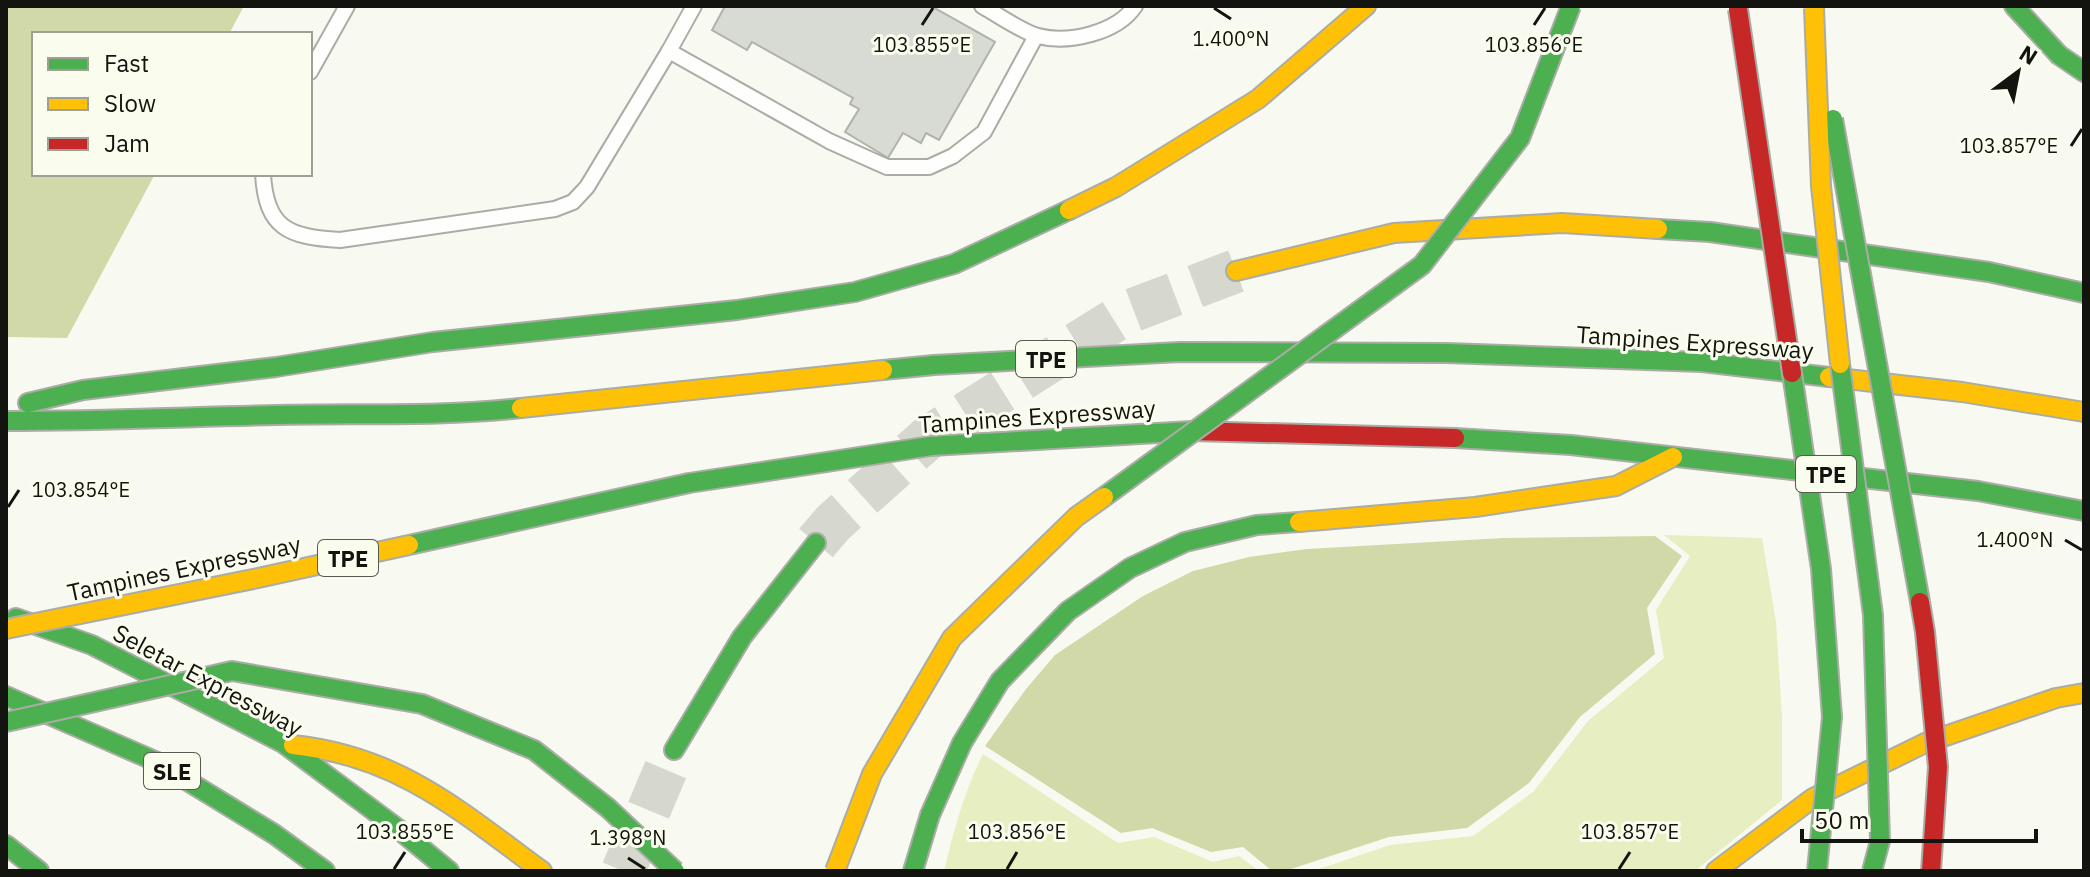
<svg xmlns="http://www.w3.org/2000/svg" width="2090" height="877" font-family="'IBM Plex Sans',sans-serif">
	<rect width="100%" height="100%" fill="#f8faf2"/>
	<g fill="#e6eec2">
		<path d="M1664,535L1762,538L1776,622L1782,717V800L1695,871H1313L1390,845L1473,836L1534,791L1588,721L1664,658L1656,610L1690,556Z"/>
		<path d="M983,754L1118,843L1154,837L1213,862L1239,856L1259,871H944C954,830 964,792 983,754Z"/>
	</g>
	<g fill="#d2d9a9">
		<path d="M6,6H244L229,34H34V174H155L67,338L6,337Z"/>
		<path d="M1655,536L1682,556L1647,608L1655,654L1580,717L1529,783L1467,828L1389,837L1285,871H1272L1243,847L1211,852L1152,828L1121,833L985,746L1026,689L1055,655L1143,596L1193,571L1249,557L1307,549L1503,538Z"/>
	</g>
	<path fill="#d8dad4" stroke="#afb1aa" stroke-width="2" d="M725,6H931L995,42L939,140L926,133L921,143L903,133L888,158L845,132L859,109L850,104L853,98L752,42L747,50L712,30Z"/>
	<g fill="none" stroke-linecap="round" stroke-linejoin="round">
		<g stroke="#d6d8d0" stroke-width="44" stroke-dasharray="44 22" stroke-linecap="butt">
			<path d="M816,543L833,523L929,437L1128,312L1236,271"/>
			<path d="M623,871L674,750"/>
		</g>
		<defs>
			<g id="lane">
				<path d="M982,6C997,14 1022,32 1038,36C1068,44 1117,33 1135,6"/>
				<path d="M669,51L829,141L869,159L887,167H929L953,156L984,132L1036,36"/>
				<path d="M310,72L347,6"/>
				<path d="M263,174C266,229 289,237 340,240L555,209L573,202L587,187L669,51L694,6"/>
			</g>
			<g id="fast">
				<path d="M2014,6L2059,55L2084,72"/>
				<path d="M1658,229L1710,232L1989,272L2084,293"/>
				<path d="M883,370L934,365L1180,352L1446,353L1702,362L1829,377"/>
				<path d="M28,403L83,390L276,367L433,342L737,310L855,292L954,264L1069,210"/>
				<path d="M6,421C96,421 186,417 276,415C357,413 440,417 521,408"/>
				<path d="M1455,438L1571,445L1978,491L2084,511"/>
				<path d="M689,483L931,446L1192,431"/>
				<path d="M16,618L92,645L283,743L397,828L449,871"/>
				<path d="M6,696L155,761L274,834L325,871"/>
				<path d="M674,750L742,637L816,543"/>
				<path d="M6,845L39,871"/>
				<path d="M913,871L930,815L962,743L1000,681L1068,611L1130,568L1185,542L1257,525L1299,522"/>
			</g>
			<g id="slow">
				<path d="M1069,210L1116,187L1258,99L1366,6"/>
				<path d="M1236,271L1394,233L1562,223L1658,229"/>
				<path d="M1829,377L1962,392L2084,412"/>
				<path d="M521,408L883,370"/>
				<path d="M1299,522L1475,507L1616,486L1673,457"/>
				<path d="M293,745C399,756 460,811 542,871"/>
				<path d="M1716,871L1813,798L1925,743L2056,698L2084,693"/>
			</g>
			<path id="jam" d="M1192,431L1455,438"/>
		</defs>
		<use href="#lane" stroke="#aaaca6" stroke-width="18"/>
		<use href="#fast" stroke="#aaaca6" stroke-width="22"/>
		<use href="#slow" stroke="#aaaca6" stroke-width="22"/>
		<use href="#jam" stroke="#aaaca6" stroke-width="22"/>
		<use href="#lane" stroke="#fefefd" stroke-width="14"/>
		<use href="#fast" stroke="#4caf50" stroke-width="18"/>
		<use href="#slow" stroke="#ffc107" stroke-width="18"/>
		<use href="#jam" stroke="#c62828" stroke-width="18"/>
		<defs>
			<g id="fast-bridge">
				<path d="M1833,119L1920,602"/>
				<path d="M1840,364L1873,615L1880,841L1872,871"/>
				<path d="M1792,373L1821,569L1832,717L1817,871"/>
				<path d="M1104,497L1422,265L1520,138L1571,6"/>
				<path d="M409,545L689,483"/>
				<path d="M6,722L232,671L422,704L534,750L608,808L675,871"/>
			</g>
			<g id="slow-bridge">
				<path d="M1814,8L1821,186L1840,364"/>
				<path d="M6,629L258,578L409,545"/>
				<path d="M835,871L872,774L952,638L1076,517L1104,497"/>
			</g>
			<g id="jam-bridge">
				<path d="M1738,9L1792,373"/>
				<path d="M1920,602L1925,632L1938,767L1931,871"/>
			</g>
		</defs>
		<use href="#fast-bridge" stroke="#aaaca6" stroke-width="22" stroke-linecap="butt"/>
		<use href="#slow-bridge" stroke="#aaaca6" stroke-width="22" stroke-linecap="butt"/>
		<use href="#jam-bridge" stroke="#aaaca6" stroke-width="22" stroke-linecap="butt"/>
		<use href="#fast-bridge" stroke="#4caf50" stroke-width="18"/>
		<use href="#slow-bridge" stroke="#ffc107" stroke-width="18"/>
		<use href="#jam-bridge" stroke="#c62828" stroke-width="18"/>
	</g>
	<path fill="none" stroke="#13140f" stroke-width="3" d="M1214,8L1231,19M922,25L933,8M1534,25L1545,8M2071,146L2082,129M8,507L19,490M2065,540L2082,550M628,858L645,869M394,869L405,852M1007,869L1017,852M1619,869L1630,852"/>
	<g text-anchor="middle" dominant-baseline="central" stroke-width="6" stroke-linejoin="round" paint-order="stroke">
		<g fill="#fafdee" stroke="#585a52" stroke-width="2">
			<rect x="1016" y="341" width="60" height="36" rx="6"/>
			<rect x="1796" y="456" width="60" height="36" rx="6"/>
			<rect x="318" y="540" width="60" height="36" rx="6"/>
			<rect x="144" y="753" width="56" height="36" rx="6"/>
		</g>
		<g font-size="22" font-weight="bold" fill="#13140f">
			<text x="1046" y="359">TPE</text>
			<text x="1826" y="474">TPE</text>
			<text x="348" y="558">TPE</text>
			<text x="172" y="771">SLE</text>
		</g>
		<g font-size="24" fill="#13140f" stroke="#fafdee">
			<text transform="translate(1695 342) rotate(4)">Tampines Expressway</text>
			<text transform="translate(1037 416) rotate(-4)">Tampines Expressway</text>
			<text transform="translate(184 568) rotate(-12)">Tampines Expressway</text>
			<text transform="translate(208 680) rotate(28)">Seletar Expressway</text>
		</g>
	</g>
	<g font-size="20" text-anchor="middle" fill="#13140f" stroke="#fafdee" stroke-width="6" stroke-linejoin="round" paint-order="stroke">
		<text x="1231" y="46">1.400°N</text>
		<text x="922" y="52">103.855°E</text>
		<text x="1534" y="52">103.856°E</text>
		<text x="2009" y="153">103.857°E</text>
		<text x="81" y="497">103.854°E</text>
		<text x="2015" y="547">1.400°N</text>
		<text x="405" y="839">103.855°E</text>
		<text x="1017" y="839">103.856°E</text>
		<text x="1630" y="839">103.857°E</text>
		<text x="628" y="845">1.398°N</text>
	</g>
	<rect width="2090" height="877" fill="none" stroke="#13140f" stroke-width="16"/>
	<rect x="32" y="32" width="280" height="144" fill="#fafdee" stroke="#9ea095" stroke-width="2"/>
	<rect x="48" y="58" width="40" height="12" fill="#4caf50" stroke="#9ea095" stroke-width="2"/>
	<text x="104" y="72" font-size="24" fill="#13140f">Fast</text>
	<rect x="48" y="98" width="40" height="12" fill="#ffc107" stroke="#9ea095" stroke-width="2"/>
	<text x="104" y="112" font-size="24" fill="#13140f">Slow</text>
	<rect x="48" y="138" width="40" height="12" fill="#c62828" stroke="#9ea095" stroke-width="2"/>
	<text x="104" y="152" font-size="24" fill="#13140f">Jam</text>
	<g transform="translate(2018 72) rotate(32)" stroke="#fafdee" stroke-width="6" paint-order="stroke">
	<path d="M0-6L14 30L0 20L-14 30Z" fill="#13140f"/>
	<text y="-12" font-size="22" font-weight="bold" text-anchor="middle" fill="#13140f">N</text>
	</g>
	<path d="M1802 829v12h234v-12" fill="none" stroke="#13140f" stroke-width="4"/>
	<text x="1814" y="829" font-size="24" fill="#13140f" stroke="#fafdee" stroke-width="6" paint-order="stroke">50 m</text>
</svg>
